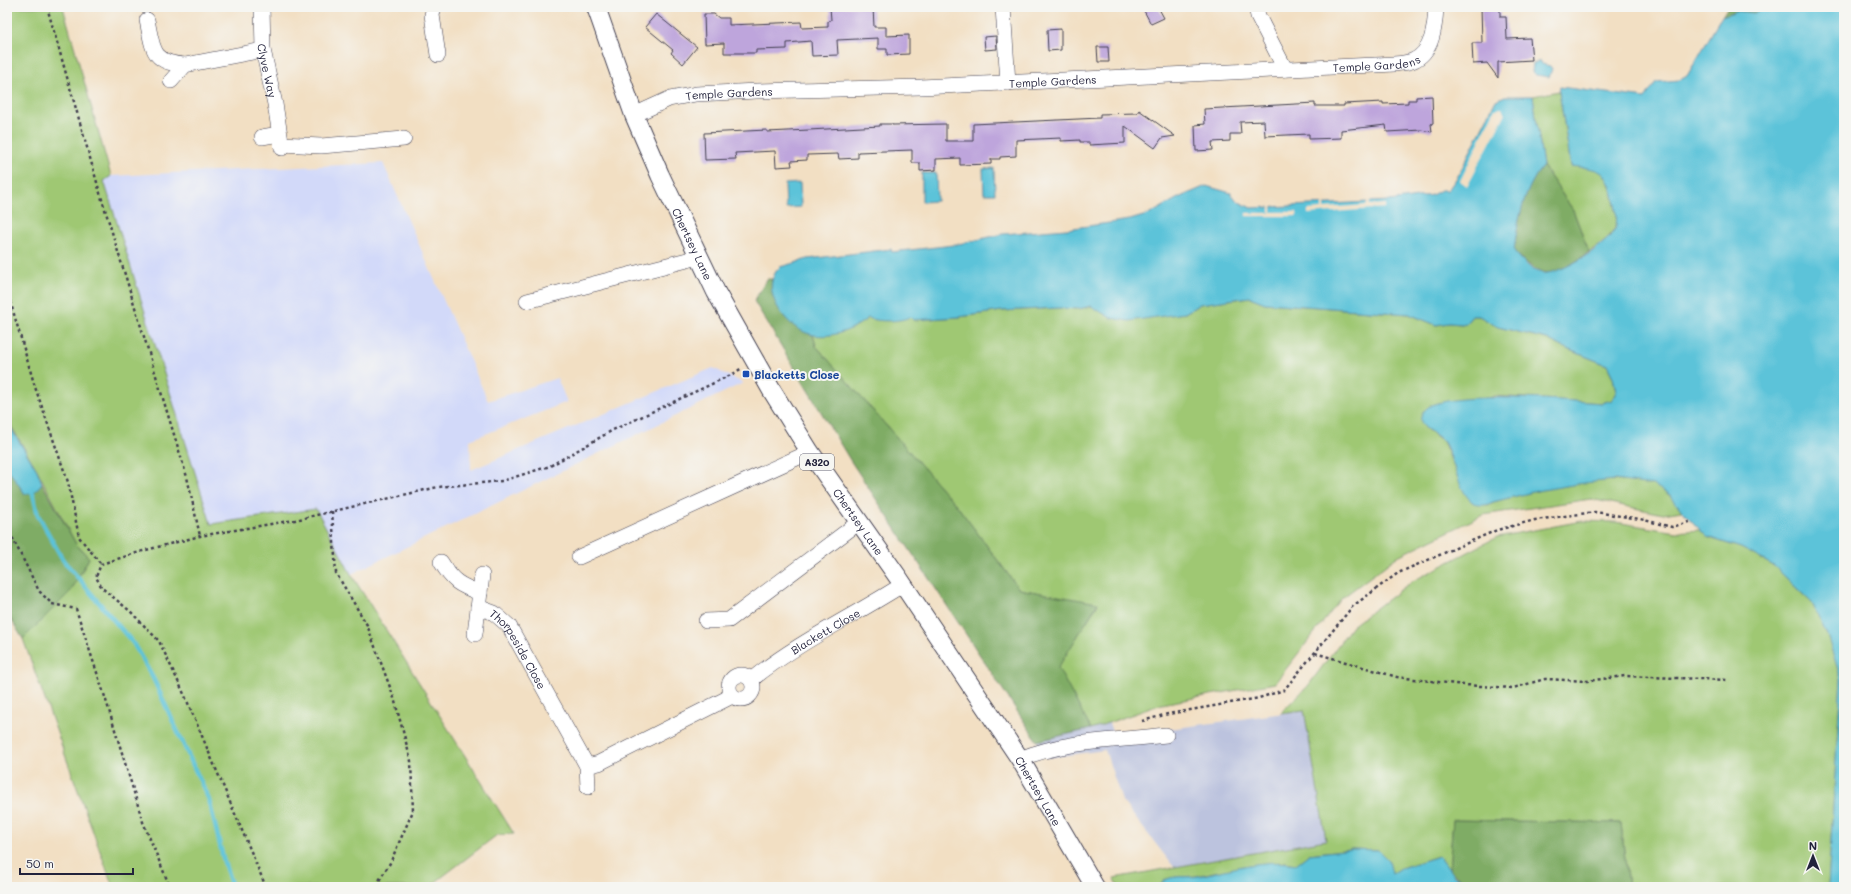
<svg xmlns="http://www.w3.org/2000/svg" width="1851" height="894" font-family="Mali,sans-serif">
	<rect width="100%" height="100%" fill="#f6f6f2"/>
	<filter id="ink" filterUnits="userSpaceOnUse"><feTurbulence type="fractalNoise" baseFrequency=".025" numOctaves="2"/><feDisplacementMap in="SourceGraphic" scale="8" xChannelSelector="R" yChannelSelector="G"/><feConvolveMatrix kernelMatrix="1 2 1 2 8 2 1 2 1" color-interpolation-filters="sRGB"/></filter>
	<filter id="wash" filterUnits="userSpaceOnUse"><feTurbulence type="fractalNoise" baseFrequency=".012" numOctaves="4" result="noise"/><feDisplacementMap in="SourceGraphic" scale="16" xChannelSelector="R" yChannelSelector="G"/><feGaussianBlur stdDeviation="0.9" result="paint"/><feColorMatrix in="noise" values="0 0 0 0 0 0 0 0 0 0 0 0 0 0 0 0 0 1.4 0 .05"/><feComposite in="paint" operator="in"/></filter>
	<g filter="url(#wash)">
		<rect width="100%" height="100%" fill="#f2dfc3"/>
		<path fill="#d2d9f9" d="M383,163L488,401L557,378L567,402L470,440L471,470L713,368L743,383L351,574L316,509L211,524L104,181L111,176Z"/>
		<path fill="#bcc3de" d="M1304,710L1327,840L1174,867L1122,801L1105,750L1047,758L1037,741L1091,729L1109,723L1114,737Z"/>
		<g fill="#9fc873" stroke="#607557">
			<path d="M7,7H63L111,176L104,181L211,524L316,509L351,574L514,834L497,835L429,887H113L23,639L71,591L89,558L76,544L37,470L7,419Z"/>
			<path d="M1559,91L1571,166C1582,167 1596,167 1604,174C1609,179 1610,187 1612,194C1622,228 1617,232 1589,252L1573,210L1543,166L1533,96Z"/>
			<path d="M1250,297L1265,303L1409,314L1436,325L1449,323L1462,324L1466,323L1472,316H1479L1498,327L1547,339L1567,349L1607,365L1613,377L1616,392L1612,400L1602,403L1494,396L1425,428L1443,441L1465,493L1472,502L1488,505L1493,502C1539,490 1588,476 1635,482C1641,483 1648,483 1653,485C1667,490 1674,500 1682,511L1663,514L1591,499L1483,515L1398,556L1342,598L1275,683L1162,704L1091,729L1057,668L1098,604L1019,589L958,507L816,346L813,335C830,336 855,329 868,318L910,317L913,320L959,317L1002,311L1059,308L1079,309L1092,306L1111,318L1185,313L1200,304Z"/>
			<path d="M1582,521L1615,522L1676,532L1700,530L1707,537L1741,548L1774,566L1812,603L1827,635L1841,679L1828,887H1628L1621,823L1453,820L1449,870L1439,856L1401,868L1392,875L1378,850L1352,849L1309,854L1296,865L1286,862L1214,872L1197,876L1177,877L1167,879L1158,887H1119L1114,878L1326,840L1304,710L1280,713L1308,686L1352,626L1411,582L1497,537Z"/>
			<path d="M947,882L948,887H894Z"/>
		</g>
		<g fill="#7fac65" stroke="#506750">
			<path d="M1728,7H1765L1754,13L1736,11L1722,16Z"/>
			<path d="M1543,166L1573,210L1589,252C1555,277 1545,283 1514,251C1517,223 1524,188 1543,166Z"/>
			<path d="M767,279H772C769,304 790,328 813,335L816,346L958,507L1019,589L1098,603L1058,668L1091,729L1037,741L850,460L754,301Z"/>
			<path d="M7,467L25,494L42,483L76,544L89,558L71,591L23,639L7,613Z"/>
			<path d="M1453,820L1621,823L1628,887H1478C1470,879 1457,879 1449,870Z"/>
		</g>
		<g fill="#5cc3d9" stroke="#3f728a">
			<path d="M1765,7H1844V887H1828L1841,679L1827,635L1812,603L1774,566L1741,548L1707,537L1682,511L1670,495L1653,485L1614,480L1584,483L1537,491L1493,502C1460,520 1456,458 1443,441C1435,431 1411,427 1425,410C1442,389 1573,401 1602,403L1612,400L1616,392L1613,377L1607,365L1567,349L1547,339L1498,327L1479,316H1472L1466,323L1462,324L1449,323L1436,325L1409,314L1265,303L1250,297L1200,304L1185,313L1129,321L1111,318L1091,306L1079,309L1059,308L1002,311L959,317L913,320L910,317C899,322 879,322 868,318C851,332 823,342 802,331C781,321 759,286 780,267L808,259L891,249L892,252L954,245L1003,234L1067,229L1130,220L1150,214L1178,198L1206,186L1231,193V195L1239,202L1251,208L1390,201L1432,195L1441,190H1448L1458,176L1496,100L1505,96H1533L1543,166C1524,188 1517,223 1514,251C1521,259 1531,271 1542,273C1559,276 1609,244 1615,229C1620,218 1612,181 1603,174C1595,167 1582,168 1571,166L1559,91L1560,87L1645,98L1656,82L1680,80L1687,76L1722,16L1736,11L1754,13Z"/>
			<path d="M1540,60L1542,64L1550,66L1552,69L1549,77L1536,75L1532,72L1533,64Z"/>
			<path d="M994,168L995,194H984L983,169Z"/>
			<path d="M922,173H936L937,201L922,202Z"/>
			<path d="M800,183L801,207L786,208L785,184Z"/>
			<path d="M7,422L37,470L42,483L33,494H25L7,468Z"/>
			<path d="M1352,849L1378,850L1389,861L1392,874L1401,868L1439,856L1454,876L1475,884L1478,887H1158C1161,885 1164,881 1167,879C1177,875 1188,878 1198,876C1229,870 1264,858 1296,864L1309,854Z"/>
		</g>
		<g fill="#f2dfc3">
			<path d="M1502,108L1505,115L1467,186L1460,181L1495,109Z"/>
			<path d="M1367,200H1369L1370,205L1385,204V208L1308,214V210L1322,209V202H1325V208L1367,205Z"/>
			<path d="M1270,205H1272V212H1297V216H1246V213H1270Z"/>
		</g>
		<g fill="none" stroke-linecap="round" stroke-linejoin="round">
			<path stroke="#5cc3d9" stroke-width="4.5" d="M33,494L38,515L63,560L133,643L153,678L209,800L224,862L232,887"/>
		</g>
		<g id="blocks">
			<g fill="#bea5dc">
				<path d="M830,7H873L874,27H886V36L909,35V54L887,55V49H878V38L837,40L838,55L812,56L811,41L787,43V49L756,50V53H724V43L705,44L704,14H714L719,18H729V25L801,22L802,28L828,27V21L831,20Z"/>
				<path d="M1142,7H1158L1164,18L1151,24Z"/>
				<path d="M1481,7H1500V17H1506L1507,39L1530,38L1532,60L1498,62V78L1487,63L1473,64L1472,43H1482Z"/>
				<path d="M656,14L697,47L683,64L671,53L673,50L645,27Z"/>
				<path d="M1061,29V50L1048,51L1047,30Z"/>
				<path d="M996,36L997,49L985,50L984,37Z"/>
				<path d="M1097,47H1108L1109,62H1098Z"/>
				<path d="M1432,96L1433,123L1431,124L1432,132L1421,130L1387,132L1386,125L1341,130V138L1309,139V134L1265,136L1264,121L1240,122L1241,134H1230V141L1212,142L1213,150L1196,151L1195,125L1205,124L1204,109L1315,103V106H1344V104L1383,102V104L1408,103V100H1416V97Z"/>
				<path d="M1139,110L1175,136L1162,138L1155,148L1125,126V143L1089,145V142H1080V140L1061,141V138L1016,140V156L1000,157V159H991V164L960,165V158L936,159V170L920,171V163H912V150L858,152V158L839,159L838,154L807,155V160L791,161L792,166L776,167L775,151L735,153L736,159L705,160L704,133L767,130V132L809,130L880,126V124H892V125L946,124V141H973V124L1100,118V114L1137,113Z"/>
			</g>
		</g>
	</g>
	<g filter="url(#ink)">
		<use href="#blocks" fill-opacity="0" stroke="#413e4f" stroke-width="1"/>
		<g fill="none" stroke-linecap="round" stroke-linejoin="round">
			<defs>
				<g id="minor">
					<path id="s1" d="M262,7L263,50L275,104L282,148"/>
					<path d="M434,7L432,15L438,55"/>
					<path d="M1003,7L1008,83"/>
					<path d="M1256,7L1258,16L1285,69"/>
					<path d="M147,20C153,48 151,63 185,65"/>
					<path d="M171,81L185,65L263,50"/>
					<path id="s2" d="M634,115L669,99L696,94L757,91L921,87L1374,65C1386,64 1401,65 1412,61C1433,53 1435,26 1436,7"/>
					<path d="M262,137L279,134"/>
					<path d="M281,144L321,146L404,139"/>
					<path d="M527,301L699,257"/>
					<path d="M579,557L810,452"/>
					<path d="M441,562C453,582 459,585 480,593"/>
					<path id="s3" d="M478,607L494,613L509,626L587,766L588,787"/>
					<path d="M706,621L729,620L858,523"/>
					<path d="M475,634L482,575"/>
					<circle cx="741" cy="687" r="12"/>
					<path id="s4" d="M751,680C798,642 852,617 902,585"/>
					<path d="M1020,759C1066,740 1117,741 1166,735"/>
					<path d="M587,766L599,763L732,696"/>
				</g>
				<g id="major">
					<path id="s5" d="M596,7L634,115L660,175L716,292L772,391L810,452L900,580L1020,759L1095,887"/>
				</g>
			</defs>
			<use href="#minor" stroke="#413e4f" stroke-width="16"/>
			<use href="#major" stroke="#413e4f" stroke-width="20"/>
			<g stroke="#413e4f" stroke-width="2.5" stroke-dasharray="3 3" stroke-linecap="butt">
				<path d="M47,7L100,193L187,477L200,536"/>
				<path d="M7,290L35,387L68,482L79,537L101,564"/>
				<path d="M332,511L336,573L367,625L394,698L411,761L413,811L390,863L375,887"/>
				<path d="M7,527L39,591L52,604L76,609L105,697L143,822L170,887"/>
				<path d="M1315,653L1397,677L1464,685L1513,688L1545,679L1587,681L1625,676L1727,680"/>
				<path d="M1142,721L1168,714L1259,698L1284,690L1353,606L1398,573L1497,530L1535,520L1595,512L1640,519L1672,527L1692,521"/>
				<path d="M266,887L185,696L159,641L130,611L102,588L96,577L101,564L146,550L200,536L295,520L438,487L502,481L550,466L613,430L733,374L742,368"/>
			</g>
			<use href="#minor" stroke="#fff" stroke-width="15"/>
			<use href="#major" stroke="#fff" stroke-width="18"/>
		</g>
	</g>
	<rect fill="#1a4fb4" stroke="#f6f6f2" stroke-width="1.5" x="742" y="370" width="8" height="8" rx="2"/>
	<g text-anchor="middle" dominant-baseline="central" stroke-width="4" stroke-linejoin="round" paint-order="stroke">
		<rect fill="#f6f6f2" stroke="#626272" stroke-width="1" x="800" y="454" width="34" height="16" rx="3"/>
		<g font-size="10" font-weight="bold" fill="#22223b">
			<text x="817" y="462">A320</text>
		</g>
		<g font-size="11" fill="#22223b" stroke="#f6f6f2">
			<text stroke="none"><textPath href="#s2" startOffset="747">Temple Gardens</textPath></text>
			<text stroke="none"><textPath href="#s1" startOffset="64">Clyve Way</textPath></text>
			<text stroke="none"><textPath href="#s2" startOffset="423">Temple Gardens</textPath></text>
			<text stroke="none"><textPath href="#s2" startOffset="99">Temple Gardens</textPath></text>
			<text stroke="none"><textPath href="#s5" startOffset="256">Chertsey Lane</textPath></text>
			<text stroke="none"><textPath href="#s5" startOffset="580">Chertsey Lane</textPath></text>
			<text stroke="none"><textPath href="#s4" startOffset="89">Blackett Close</textPath></text>
			<text stroke="none"><textPath href="#s3" startOffset="61">Thorpeside Close</textPath></text>
			<text stroke="none"><textPath href="#s5" startOffset="904">Chertsey Lane</textPath></text>
		</g>
		<g font-size="11" font-weight="bold" fill="#164399" stroke="#f6f6f2" text-anchor="start">
			<text x="754" y="374">Blacketts Close</text>
		</g>
	</g>
	<rect width="1851" height="894" fill="none" stroke="#f6f6f2" stroke-width="24"/>
	<g transform="translate(1813 856)" stroke="#f6f6f2" stroke-width="3" paint-order="stroke">
	<path d="M0-3L7 15L0 10L-7 15Z" fill="#22223b"/>
	<text y="-6" font-size="11" font-weight="bold" text-anchor="middle" fill="#22223b">N</text>
	</g>
	<path d="M20 868v6h113v-6" fill="none" stroke="#22223b" stroke-width="2"/>
	<text x="26" y="868" font-size="12" fill="#22223b" stroke="#f6f6f2" stroke-width="3" paint-order="stroke">50 m</text>
</svg>
